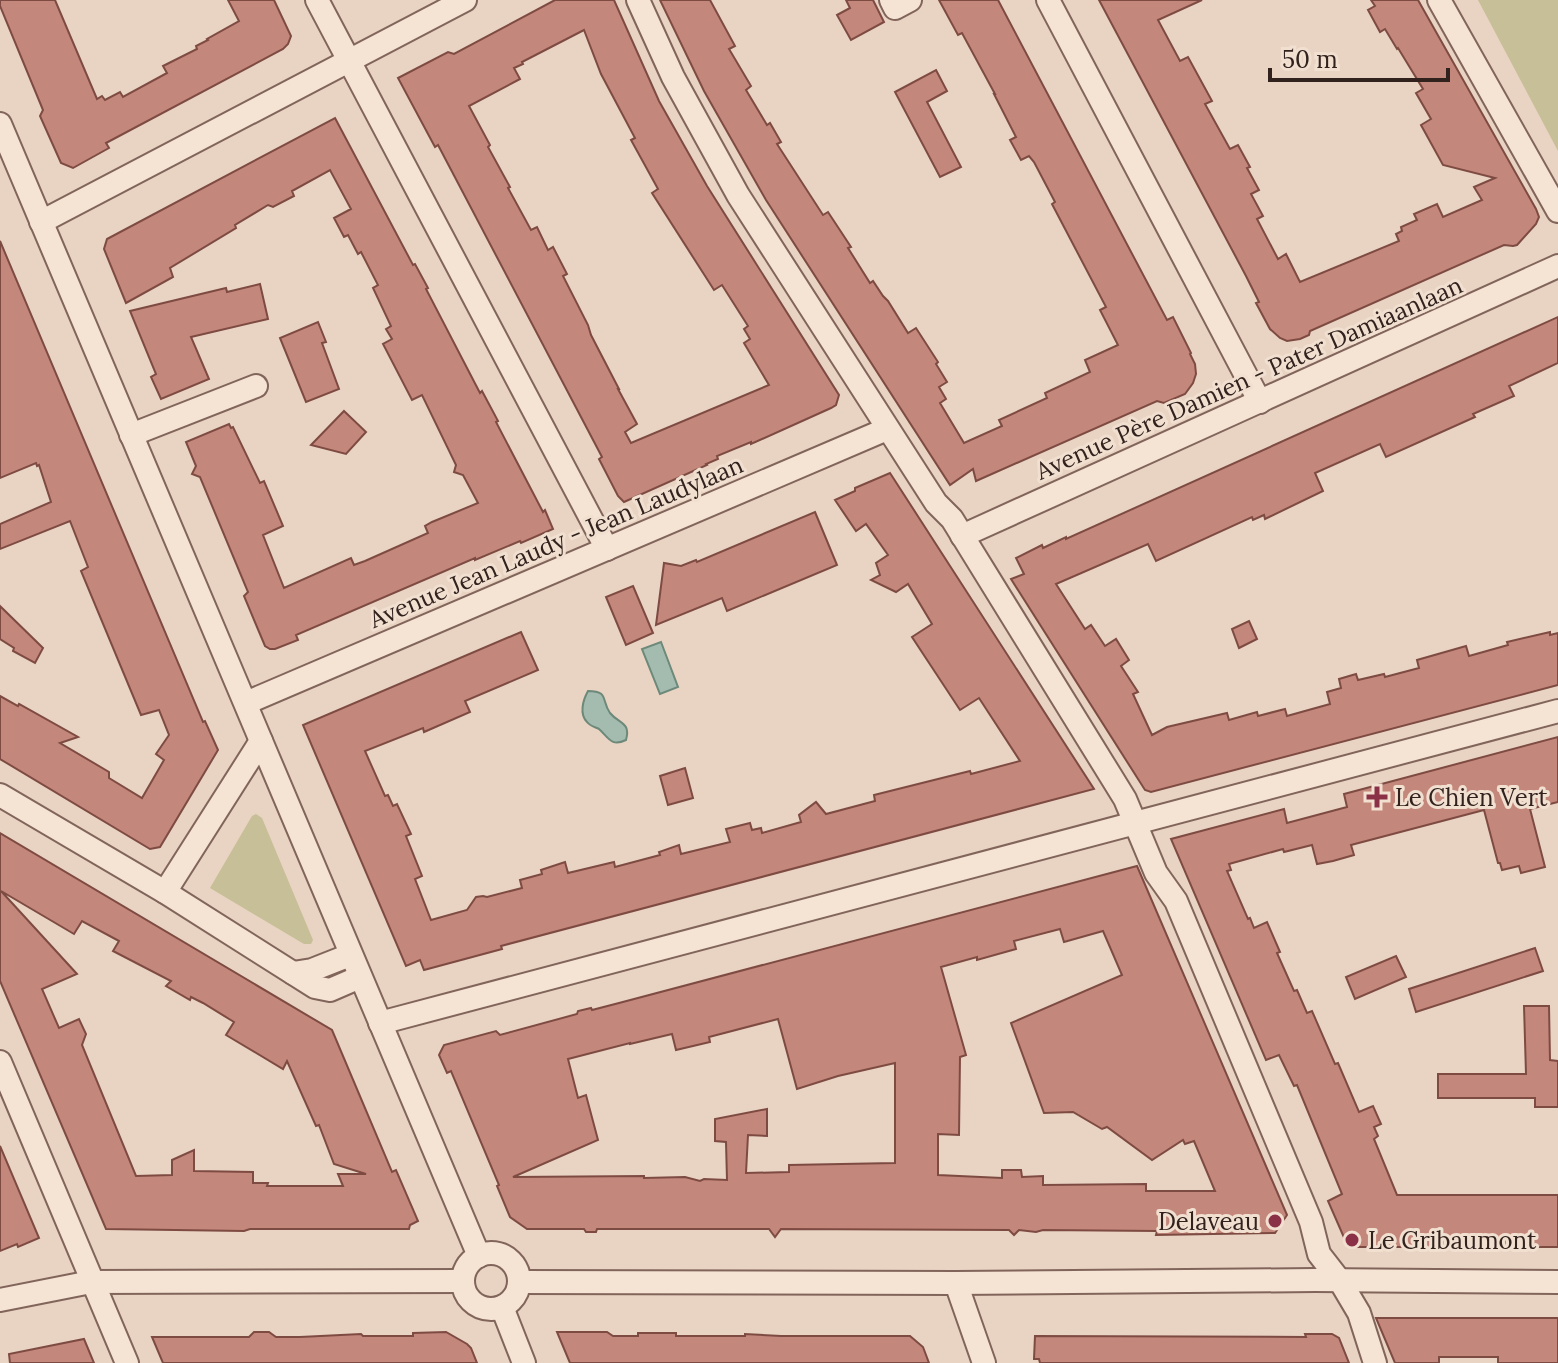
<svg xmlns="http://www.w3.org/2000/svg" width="1558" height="1363" font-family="Lora,serif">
	<rect width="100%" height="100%" fill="#e9d3c2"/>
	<g fill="#c6bf97">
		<path d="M1478,0H1558V151Z"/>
		<path d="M256,814L262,818L313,940L311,944H304L210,888L252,816Z"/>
	</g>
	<g fill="#a4bcaf" stroke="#6c897a" stroke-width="2">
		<path d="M661,642L678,687L660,694L642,649Z"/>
		<path d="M588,691C609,691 601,700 610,713C619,724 631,722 626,740C611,747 609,738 599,729C595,727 590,726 587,722C579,714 583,700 588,691Z"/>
	</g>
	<g fill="#c4877b" stroke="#7e4b43" stroke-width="2" fill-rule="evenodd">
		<path d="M0,0H55L97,99L102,96L105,100L120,92L123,97L167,73L163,66L197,49L196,46L208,40L207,39L239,21L228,0H274L291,36L288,44L283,49L106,143L109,148L73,168L61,163L40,116L43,110L0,6Z"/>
		<path d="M555,0H614L659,101L707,186L839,395L836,405L831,408L751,444V442L717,456L718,459L706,464L707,465L624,502L618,496L599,459L602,457L438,145L435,147L398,78L448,52L454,54ZM584,30L601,74L635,138L631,140L658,189L652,193L714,290L722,285L748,326L744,329L750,339L744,343L769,385L631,443L625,432L637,424L618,389H619L591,335L588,325L563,276L567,274L553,247L548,250L537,227L531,230L508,188L510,187L488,147L490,145L469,106L520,79L514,68L523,64L522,62Z"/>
		<path d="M660,0H710L735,46L729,49L751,86L746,90L767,125L770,123L781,142L777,144L823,215L828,212L851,247L848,248L870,283L873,281L883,296L888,301L908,333L916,328L938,362L936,364L947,382L939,387L946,399L940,403L964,443L1002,426L999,420L1047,398L1045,393L1090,372L1085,360L1118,345L1100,310L1106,307L1052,204L1055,202L1034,162L1029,156L1021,160L1010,140L1016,137L994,94H995L962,33L958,35L939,0H998L1167,320L1173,317L1191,353L1190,354L1195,364L1196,374L1193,383L1185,394L1164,403L1157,401L976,481L973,469L950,485L766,200L704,91Z"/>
		<path d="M846,0H873L884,22L851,40L837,15L850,8Z"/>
		<path d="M1099,0H1202L1158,20L1180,61L1188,57L1212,101L1205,104L1230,149L1238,145L1250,167L1247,168L1259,190L1251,194L1263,216L1257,219L1278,259L1286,254L1300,282L1399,241L1396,234L1402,231L1401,227L1417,220L1414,214L1437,204L1443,217L1482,200L1474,187L1495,178L1443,165L1421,125L1431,119L1416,93L1423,89L1398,48L1397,49L1385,29L1380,32L1368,10L1375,6L1371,0H1418L1536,209L1539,217L1536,224L1517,245L1513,246L1504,245L1310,331L1309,335L1300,339L1287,341L1280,338L1270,329L1256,303L1259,302L1246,276Z"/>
		<path d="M936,70L947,91L927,102L961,167L940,177L895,92Z"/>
		<path d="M335,118L413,265L415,264L428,288L426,289L480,393L482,391L498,421L496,422L543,512L545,510L553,529L521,543L520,541L475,560V558L296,635L298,640L275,649H270L265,646L244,596L248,592L200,477L192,474L196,466L186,442L229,424L231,428L233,427L260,483L264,481L283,526L263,535L284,588L351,558L354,565L365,561L428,533L425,526L432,522L478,503L463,475L454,472L456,465L422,395L412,400L383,344L392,339L386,329L391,326L373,288L378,285L361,252L358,254L348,235L344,237L334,218L351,209L330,170L292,191L294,196L273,207L268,205L235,225L236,228L170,268L173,277L126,303L104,249L107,239Z"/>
		<path d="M0,241L203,722L205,721L218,750L160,847L150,849L0,759V696L18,706L19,704L78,737L60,743L109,772V778L142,798L164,760L156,754L169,735L159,710L141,715L81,571L88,567L70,521L0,549V524L51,502L39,465L37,466L36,463L0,478Z"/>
		<path d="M260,284L268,319L191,337L209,379L161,399L151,377L156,374L130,311L226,288L227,292Z"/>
		<path d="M1558,317V363L1509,386L1514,396L1473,414L1475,417L1386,457L1380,444L1315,473L1323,491L1265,519L1264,515L1253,520L1252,517L1156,561L1148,544L1056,584L1085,629L1091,625L1105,646L1116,639L1129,660L1121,666L1138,692L1133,694L1152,735L1167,727L1227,713L1229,720L1257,712L1258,716L1285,709L1287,716L1330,704L1327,692L1341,688L1339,679L1356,674L1358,680L1384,674L1385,677L1419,668L1417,660L1466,646L1469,656L1508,645L1507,642L1550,632V635L1558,633V685L1151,792L1145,790L1011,579L1024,574L1016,558L1042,545L1043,548L1066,537V539Z"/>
		<path d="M318,322L326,342L322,343L339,389L306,402L280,338Z"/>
		<path d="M344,411L366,432L346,454L311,445Z"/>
		<path d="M890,473L1094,789L501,946L502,949L424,970L420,960L406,966L303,725L521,632L538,670L465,701L470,712L424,732L423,728L365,751L385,796L388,795L393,806L397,804L411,834L406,836L422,876L415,879L431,920L467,910L476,897L483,896L487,897L522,888L520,880L542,874L541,870L565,862L568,873L614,862L615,867L660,855L659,852L679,845L681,854L730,842L726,829L750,823L752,830L761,828L762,833L801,822L799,815L816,802L826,814L875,801L874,795L970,771L971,774L1020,761L979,698L960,710L912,637L932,624L908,584L896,592L871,580L880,575L876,563L888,555L866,524L856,531L835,500L855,491V488Z"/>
		<path d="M815,512L837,565L727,611L722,598L656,625L664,563L681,566L696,560L697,562Z"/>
		<path d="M633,586L653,633L626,645L606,597Z"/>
		<path d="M0,606L43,648L35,663L13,651L14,648L0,639Z"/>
		<path d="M1249,621L1257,639L1239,648L1232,629Z"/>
		<path d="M1558,737V802L1530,809L1545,867L1521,873L1519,866L1502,870L1500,863H1498L1484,810L1351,845L1354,855L1333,861L1317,864L1312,845L1284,852L1283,849L1229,864L1231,870L1227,871L1248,919L1250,918L1254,928L1267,922L1280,952L1277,953L1294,991L1297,990L1307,1013L1312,1011L1335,1064L1338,1063L1359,1112L1373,1106L1381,1124L1374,1127L1378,1136L1374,1139L1397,1195H1558V1247H1353L1346,1242L1328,1201L1342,1194L1297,1085L1294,1086L1279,1055L1266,1060L1171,839L1284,809L1287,823L1347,807L1344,794Z"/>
		<path d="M685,768L693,798L668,805L660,776Z"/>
		<path d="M0,833L332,1030L392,1172L396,1170L418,1221L410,1225L409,1229H250L244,1231L106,1229L0,981ZM1,891L74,934L82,921L119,941L113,951L171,981L166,986L190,1000L191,997L203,1003L234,1022L226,1035L283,1069L287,1061L316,1126L319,1125L334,1164L366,1174H338L343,1186H267L268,1183H253V1172L194,1171V1150L172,1160V1175L136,1176L82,1045L86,1034L79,1019L59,1028L42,989L77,974Z"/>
		<path d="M1137,866L1287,1215L1275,1233L1156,1235L1157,1231L1043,1230L1036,1232L1019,1230L1014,1235L1009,1230L781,1229L775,1237L769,1229H597L596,1232H586L584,1229H527L510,1217L497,1186L499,1185L451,1071L447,1073L439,1055L444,1045L496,1031L500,1035L577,1014L578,1011L591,1008L592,1010L619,1003ZM1060,929L1064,942L1103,931L1122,975L1011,1023L1044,1113L1073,1112L1102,1129L1107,1127L1152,1160L1183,1140L1185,1144L1194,1141L1215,1191H1146V1184L1043,1185V1176L1022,1177L1021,1170H1002V1178L938,1175V1134L959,1135L960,1057L966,1055L941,967L977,957V960L1016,949L1014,941ZM778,1019L797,1089L838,1076L895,1063V1163L789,1165V1172L746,1173L748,1135L767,1136V1109L715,1119V1141L726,1142L727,1180L704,1179L700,1181L685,1177L644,1178V1176L513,1177L598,1140L586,1095L578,1098L568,1059L630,1043V1044L672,1034L676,1050L710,1042L709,1037Z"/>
		<path d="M1535,948L1543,971L1416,1012L1409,989Z"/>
		<path d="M1396,956L1406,977L1355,999L1346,977Z"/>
		<path d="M1524,1006H1549L1550,1060L1558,1061V1107H1535V1098H1438V1074H1526Z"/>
		<path d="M0,1146L39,1238L18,1247L17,1244L0,1251Z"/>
		<path d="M1376,1318H1558V1363H1498V1357H1439V1363H1395Z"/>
		<path d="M254,1332H269L276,1337H300L361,1334L363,1336H413V1333L446,1332L467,1344L471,1348L477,1363H163L152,1337H249Z"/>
		<path d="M557,1332H607L613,1336H638V1333H676V1336H745V1334L781,1336H910L923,1347L929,1363H570Z"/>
		<path d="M1305,1334H1332L1339,1338L1349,1363H1040L1039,1359H1034L1035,1336L1306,1337Z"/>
		<path d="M84,1339L94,1363H10L9,1354Z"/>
	</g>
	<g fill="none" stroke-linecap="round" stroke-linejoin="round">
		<defs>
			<g id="minor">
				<path d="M317,0L607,549"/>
				<path d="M638,0L673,77L738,195L936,503L952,519L1125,799L1156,873L1176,901L1311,1222L1319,1254L1340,1281L1359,1313L1375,1363"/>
				<path d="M891,0L895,8L910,0"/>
				<path d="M1048,0L1260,402"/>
				<path d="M1439,0L1558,211"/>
				<path d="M0,124L479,1256"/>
				<path d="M41,222L465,0"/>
				<path d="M131,435L256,386"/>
				<path d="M962,536L1558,266"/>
				<path d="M246,703L887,429"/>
				<path d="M0,795L165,892L315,987L330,990L360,977"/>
				<path d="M165,892L261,741"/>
				<path d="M293,973L312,970L350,955"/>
				<path d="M380,1023L1558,711"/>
				<path d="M0,1062L127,1363"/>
				<circle cx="491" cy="1281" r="28"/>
				<path d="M519,1282L956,1283L1315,1280L1558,1282"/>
				<path d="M956,1283L984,1363"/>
				<path d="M0,1300L91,1282L463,1281"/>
				<path d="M502,1307L524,1363"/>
			</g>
		</defs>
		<use href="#minor" stroke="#81655b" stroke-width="26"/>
		<use href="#minor" stroke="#f5e3d4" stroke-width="22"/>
	</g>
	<g fill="#8a3148" stroke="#f1dfd0" stroke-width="3">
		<path d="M1373 785h8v8h8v8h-8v8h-8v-8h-8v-8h8z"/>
		<circle cx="1275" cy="1221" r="8"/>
		<circle cx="1352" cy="1240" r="8"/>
	</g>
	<g text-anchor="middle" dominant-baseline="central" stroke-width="6" stroke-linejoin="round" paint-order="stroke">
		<g font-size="24" fill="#32221e" stroke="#f1dfd0">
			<text transform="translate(1249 378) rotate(-24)">Avenue Père Damien - Pater Damiaanlaan</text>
			<text transform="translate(556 542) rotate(-23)">Avenue Jean Laudy - Jean Laudylaan</text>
		</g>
		<g font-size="24" fill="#32221e" stroke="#f1dfd0" text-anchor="start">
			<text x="1395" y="797">Le Chien Vert</text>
			<text x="1259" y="1221" text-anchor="end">Delaveau</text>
			<text x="1368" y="1240">Le Gribaumont</text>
		</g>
	</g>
	<path d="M1270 68v12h178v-12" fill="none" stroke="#32221e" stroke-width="4"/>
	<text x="1282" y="68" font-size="24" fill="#32221e" stroke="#f1dfd0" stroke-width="6" paint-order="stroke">50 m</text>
</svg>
